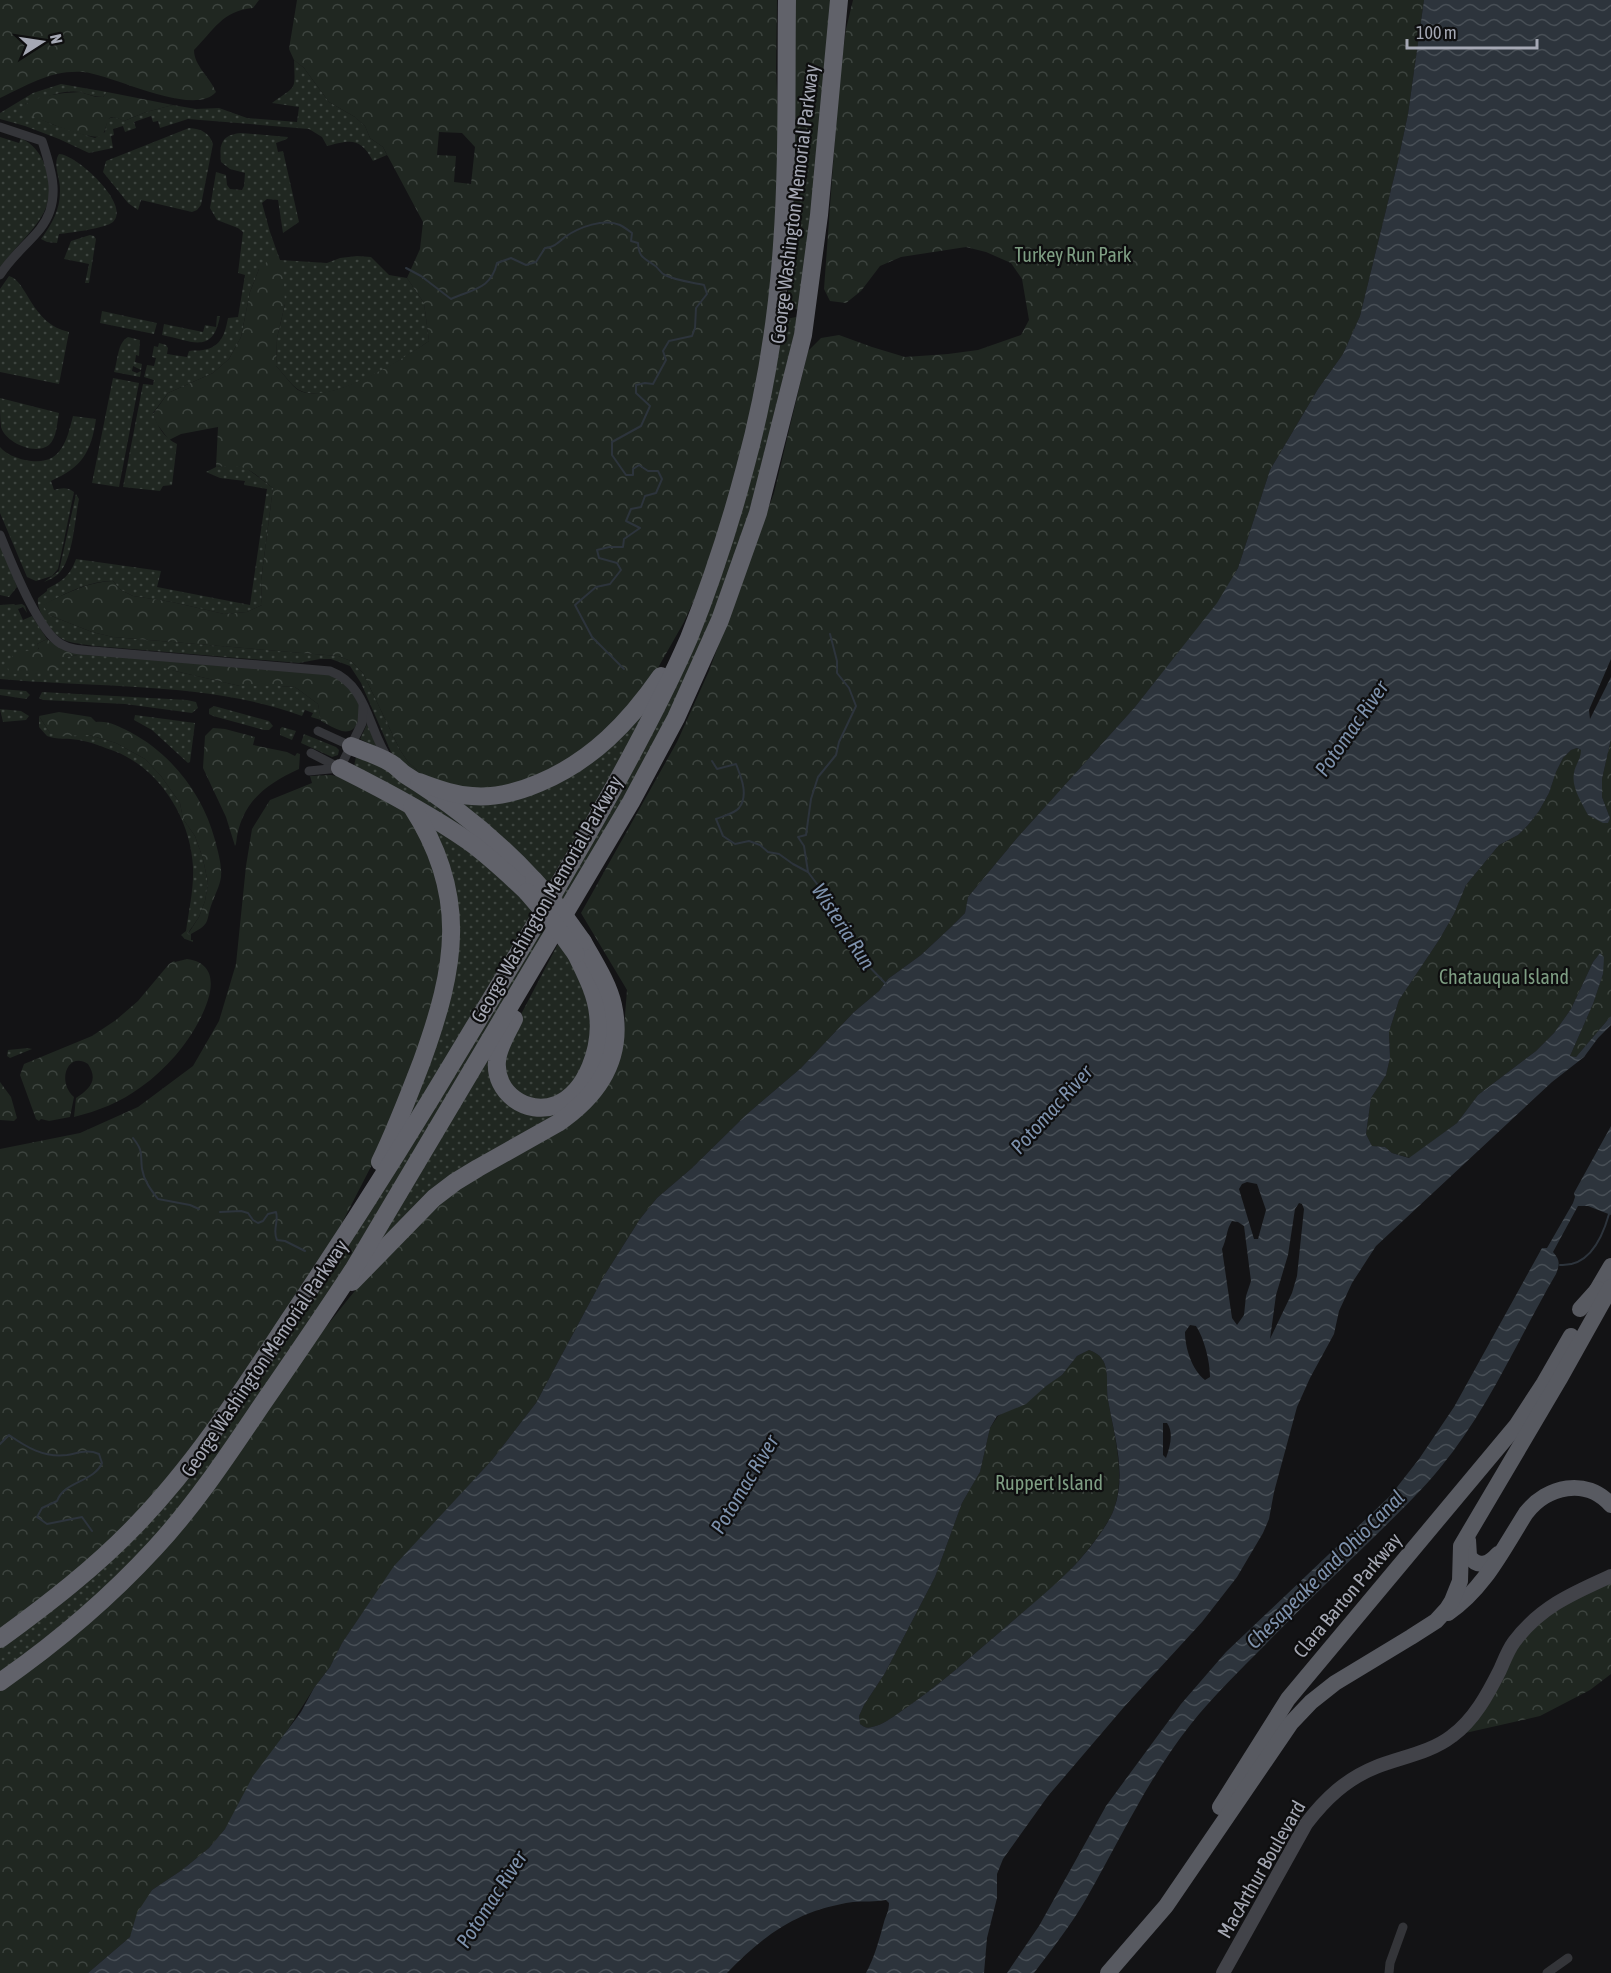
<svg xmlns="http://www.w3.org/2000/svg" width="1611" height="1973" font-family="'Asap Condensed',sans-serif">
	<defs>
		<pattern id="grass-dots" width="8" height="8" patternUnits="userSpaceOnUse" patternTransform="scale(1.5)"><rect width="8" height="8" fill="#202721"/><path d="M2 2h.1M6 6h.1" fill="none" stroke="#3d443f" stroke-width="1.8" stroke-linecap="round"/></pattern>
		<pattern id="forest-crowns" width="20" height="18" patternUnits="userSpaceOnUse" patternTransform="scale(1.5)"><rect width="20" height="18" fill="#202721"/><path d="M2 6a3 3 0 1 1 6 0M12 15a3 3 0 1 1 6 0" fill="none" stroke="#3d443f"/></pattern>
		<pattern id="water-waves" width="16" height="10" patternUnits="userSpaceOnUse" patternTransform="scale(1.5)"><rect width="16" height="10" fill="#2d343c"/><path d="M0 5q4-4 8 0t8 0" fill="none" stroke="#484f56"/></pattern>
	</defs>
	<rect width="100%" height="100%" fill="#131315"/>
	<g fill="url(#grass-dots)">
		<path d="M294,60L304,68L329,102L355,117L365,126L370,138L383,147L387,155L373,161C360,137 351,140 327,146L322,137L309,129L188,119L160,128L158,121L153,122L151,116L134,122L136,128L125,132L123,126L113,129L114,135L111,136L113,148L89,153L59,139L25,126L0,119V113L33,93L61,84L107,92L103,97C94,97 88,94 80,92C63,89 40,99 25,104L40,119L54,125L95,138L105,132L107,120C113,115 118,118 124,121L146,112L173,105L196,109L219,108L247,118L297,122L299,107L272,103C297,85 295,92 294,60Z"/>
		<path d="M790,126L818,153L799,310L793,308L788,300Z"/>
		<path d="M189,128C201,129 209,132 213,144L201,205L197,210L192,212L141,200L138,210L128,203L103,172L106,161Z"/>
		<path d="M241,133L288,137L287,139L276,143L278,152L283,151L299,222L283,233L278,200L267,199L262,203L270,232L280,260L327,263L340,258L357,256L371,257L389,275L407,278L424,303L429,341C404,359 328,407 299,390C292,386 282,372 276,366L277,338L285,304L259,269L250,292L241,337L229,359L213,373L168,393L153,413C158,427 164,438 177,444L172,485L163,486L160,491L123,487L143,384L153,385L154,380L144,377L147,365L154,366L156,358L152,357L154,346L158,347L159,343L166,345L168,348L167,354L187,357L189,351C194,350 198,351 203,350C222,347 225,333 228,318L238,317L245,275L238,273L243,232L238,228L217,220L210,208L216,172L226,175L227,185L230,189L242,190L244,186L245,173L230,169L221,162C219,143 222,135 241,133Z"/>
		<path d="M0,137L19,143L21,138C33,144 40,153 45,165C63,214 24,233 0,268Z"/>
		<path d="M59,154C76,154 132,205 113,222C106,228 70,233 59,234L57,243L47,242L41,239C52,224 60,210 60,191C61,180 52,164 59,154Z"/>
		<path d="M90,235L94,236L96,239L89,283H85L89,264L64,259L71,241Z"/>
		<path d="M9,276C27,280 31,324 69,332L59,384L0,372V289Z"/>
		<path d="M102,311L157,323L154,334L100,323Z"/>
		<path d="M217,316H220C213,355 192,341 162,335L164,324L203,332L205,325L216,327Z"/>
		<path d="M796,317L800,320L766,471L703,649L605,833L308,1328L164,1531L119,1578L0,1674V1645L208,1448L666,696L781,329L786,319Z"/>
		<path d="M128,337L140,340L139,356L136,355L135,362L142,364L141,370L133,366L132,371L137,373L141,371L140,377L114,372C118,361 117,343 128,337Z"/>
		<path d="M113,378L139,383L119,487L92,483Z"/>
		<path d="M0,398L59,413C57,422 57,438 49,445C35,456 5,442 1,427C0,418 0,407 0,398Z"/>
		<path d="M73,416L96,419C91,453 82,467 51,481L54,490C62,488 67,487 74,492L58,569L52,576L36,581L27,577L0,513V447C6,454 16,458 25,460C60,467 66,444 73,416Z"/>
		<path d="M231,465L245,467L273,488L261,581L262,605L247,612L224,614L172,602L133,596L121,590L113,581C88,581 66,593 44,605L49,615L92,632L113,637L338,656L351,661L363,673L400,750L408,762L417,770L415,774L399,762L391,752L361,683L350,666L331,659H320L299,663L95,646C68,642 60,644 44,619C40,611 37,606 38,598L47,591V589C62,581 70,576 76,559L161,571L157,587L250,605L267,489L244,485L245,481L220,478L206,472L216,467Z"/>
		<path d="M76,494L79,499C75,518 73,558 60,572C56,577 49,580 44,582L59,571Z"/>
		<path d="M0,542L17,587L9,597L0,595Z"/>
		<path d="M14,604L15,605L22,604L25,606L27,613L23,607L18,609L23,620L32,616L47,639L37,644L39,648L10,674H35L66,657L83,654L143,658L175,671L240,686H280L295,687L318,704L321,720L311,717L313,713L305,710L302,716C211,682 97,688 0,679V605Z"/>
		<path d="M0,689L26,691L30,695L26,699L0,695Z"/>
		<path d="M42,692L187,700L196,702L198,708L192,713L125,704L43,700L39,698Z"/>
		<path d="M650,703L551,891L444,795Z"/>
		<path d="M214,706L269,721L273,726L269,730H264L213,716L209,714V709Z"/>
		<path d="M0,709L21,711L29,716L26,720L3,722Z"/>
		<path d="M135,715L195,723L190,762L188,763L152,730L134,720Z"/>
		<path d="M39,716L50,733L89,735L116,743L145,759L161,776L180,803L183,819L195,836L203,859L208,883L205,901L199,917L188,933L191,934V940H193V942L185,939L181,935L186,931C189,910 194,888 193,867C191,820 160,768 114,751C103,747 91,742 79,740C68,738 57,740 47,736L39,727Z"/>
		<path d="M368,722L378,745L376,747L360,739Z"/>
		<path d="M282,727L296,731L292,740L280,735V729Z"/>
		<path d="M304,734L336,747L339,750L338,755L332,757L301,743Z"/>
		<path d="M360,755L426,792L508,859L354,766L356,757Z"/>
		<path d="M430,825L461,842L537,913L390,1156Z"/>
		<path d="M559,942L589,994L593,1042L577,1077L565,1091L549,1102L532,1103L504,1082L507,1041Z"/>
		<path d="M599,981L579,1101L369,1257L512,1011L494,1060L529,1110L580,1087Z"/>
		<path d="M28,1048L32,1049L10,1058L7,1056L8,1050Z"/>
	</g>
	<g fill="url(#forest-crowns)" fill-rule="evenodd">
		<path d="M0,0H259L253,8C222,11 214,30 194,50C194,66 210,77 216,92C194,118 111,74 83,72C51,70 28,85 0,98Z"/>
		<path d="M297,0H777L776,68L779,140L778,192L768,317L744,456L703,580L684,622L651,680L598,744L529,783L466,792L415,774L417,770L408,762L400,750L363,673L351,661L338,656L113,637L92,632L49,615L43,605C66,593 88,582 113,581L121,590L133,596L172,602L224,614L247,612L262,605L261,581L273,488C249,470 248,463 216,467L218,427L181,434L169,440L157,424L153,414L168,393L213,373L229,359L241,337L250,292L259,269L273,256L280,260L283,267L285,304L277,338L276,366C282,372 292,386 298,390C328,407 404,358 429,341L424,303L407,278L420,249L423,222L383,147L370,138L365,126L355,117L329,102L304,68L294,60L289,49ZM439,132L462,133L475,147L471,184L454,182L456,156L437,155Z"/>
		<path d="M792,0H833L818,153L811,155L801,151L794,140Z"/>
		<path d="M853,0H1424L1408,114L1398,161L1360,316L1343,354L1318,389L1270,470L1238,568L1218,603L1135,707L1017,838L968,897L965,913L951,927L921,955L888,979L879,991L854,1012L801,1068L746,1115L692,1168L657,1198L640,1219L604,1276L536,1403L492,1460L394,1567L342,1643L330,1667L314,1688L225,1829L209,1848L182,1870L152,1890L130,1937L88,1973H0V1686L106,1603L349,1298L400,1237L438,1199L555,1131L617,1056L624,1028L627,990L581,913L677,742L709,671L774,493L808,351L821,338L839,335L872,347L905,357L948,354L978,350L1021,335L1029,320L1022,279L1011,263L986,252L966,247L901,257L880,266L861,291L846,303L830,301L824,289L839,83L846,29Z"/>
		<path d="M80,92L96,97H103L107,92L173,105L146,112L124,121C103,110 110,124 102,136C88,141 38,118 22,112L20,109C33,95 62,93 80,92Z"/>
		<path d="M47,639L57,646L83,654L66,657L55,670L35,674H10L8,668L14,653L39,649L37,644Z"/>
		<path d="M143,658C184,662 225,665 266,668C286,670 316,670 334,676C344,680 353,688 357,697C362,709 361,735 342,731C335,729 327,724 321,721L318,704L295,687L280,686H240L175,671L157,666Z"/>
		<path d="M59,712L91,717L96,722C110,721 117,726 130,732C172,754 203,795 215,840C218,852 222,865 221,877C220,885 215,895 212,903C205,922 212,923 191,934H188L199,917L205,901L208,883L203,859L195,836L183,819L180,803L161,776L145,759L116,743L89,735L58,736L50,733L39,716Z"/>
		<path d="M213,728L225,729L255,737L253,745L287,752L295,756L297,753L300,754L299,769C264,785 240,804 236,844L235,846L226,817L203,768L205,736Z"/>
		<path d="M1611,739V1016L1576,1057L1570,1056L1593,1004L1603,974L1600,953L1593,962L1571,1009L1554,1033L1536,1051L1478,1095L1457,1123L1410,1158L1392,1153L1385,1147L1372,1146L1366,1134L1371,1098L1386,1075L1390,1058L1389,1032L1399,1000L1439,940L1454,914L1466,885L1499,845L1518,835L1528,825L1539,811L1549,793L1556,772L1563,758L1571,750L1577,748L1581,750V754L1574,773L1578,793L1588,815L1603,822L1610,818L1602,797V779Z"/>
		<path d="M331,775L347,778L409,811L422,829L446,914L439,991L381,1147L342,1223L281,1321L161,1491L90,1561L0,1632V1149L80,1133L138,1107L193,1066L219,1021L236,964L246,866L252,829L270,800L312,783L310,776Z"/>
		<path d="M187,959C238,966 194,1035 175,1056C165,1067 154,1078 141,1087C121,1102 98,1111 74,1117L76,1098C89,1089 99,1081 88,1064C68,1051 56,1081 74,1097L70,1117L49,1121L41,1119L39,1121L36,1119L20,1075L24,1064L92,1036L116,1020L138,1001L169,964L174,961L175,962Z"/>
		<path d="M0,1082L11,1097L17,1118L14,1121L0,1120Z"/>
		<path d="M1089,1350C1113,1358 1105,1380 1108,1400C1114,1435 1126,1474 1114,1509C1109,1524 1084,1556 1072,1568C1050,1591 1024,1611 1000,1632C967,1660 936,1688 900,1712C892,1718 882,1725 872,1727C867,1729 864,1727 860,1724L859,1716L864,1705L885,1673L935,1577L962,1503L980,1472L990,1428L998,1416L1062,1375L1077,1356Z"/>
		<path d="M1611,1576V1674L1590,1690L1540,1716L1452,1736L1536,1617Z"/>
	</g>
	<g fill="url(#water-waves)" fill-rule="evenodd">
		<path d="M1424,0H1611V659L1589,710L1590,719L1611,677V739L1602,779V797L1610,818L1608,823H1603L1588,815C1582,803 1571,787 1574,773C1575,765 1581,759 1581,750L1577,748L1571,750L1563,758L1556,772L1549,793L1539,811L1528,825L1518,835L1499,845L1466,885L1454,914L1439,940L1399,1000L1389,1032L1390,1058L1386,1075L1371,1098L1366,1134L1372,1146L1385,1147L1392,1153L1409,1158L1457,1123L1478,1095L1536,1051L1554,1033L1571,1009L1593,962L1600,953L1604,957L1603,974L1593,1004L1570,1056L1576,1057L1611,1016V1025L1598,1038L1584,1057L1552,1082L1376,1246L1352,1283L1339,1311L1334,1334L1310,1378L1297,1407L1274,1492L1269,1519L1263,1533L1237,1577L1202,1622L1124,1707L1048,1796L1003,1859L997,1874V1898L987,1938L984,1973H866C875,1956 879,1940 884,1922C886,1915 889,1911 889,1903L886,1900C875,1902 864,1901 853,1902C798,1910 765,1934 727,1973H88L130,1937L137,1913L152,1890L182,1870L209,1848L225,1829L253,1776L301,1712L314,1688L330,1667L342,1643L394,1566L492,1460L536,1403L604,1276L640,1219L657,1198L692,1168L746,1115L801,1068L854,1012L879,991L888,979L921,955L951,927L965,913L968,897L1017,838L1135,707L1217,603L1238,568L1270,470L1318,389L1343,354L1360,316L1398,161L1408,114ZM1247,1182L1257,1184L1266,1210L1258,1239H1254L1239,1189L1242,1184ZM1299,1203L1302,1204L1304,1209L1297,1276L1292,1293L1270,1339L1276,1295L1288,1255L1295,1209ZM1232,1221L1238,1222L1244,1226L1251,1281L1246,1296L1244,1315L1237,1325L1232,1318L1222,1249C1227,1239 1226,1230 1232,1221ZM1190,1325L1196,1326C1204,1338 1210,1361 1210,1377L1205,1380C1192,1370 1185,1348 1185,1332ZM1089,1350C1113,1358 1105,1380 1108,1400C1114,1435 1127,1474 1114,1509C1109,1525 1084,1556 1072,1568C1049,1591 1024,1611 1000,1632C967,1660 936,1688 900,1712C892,1718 882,1725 872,1727C867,1729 864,1727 860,1724L859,1716L864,1705L885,1673L935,1577L962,1503L980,1472L990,1428L997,1416L1026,1404L1046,1386L1062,1375L1077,1356ZM1163,1423H1167C1174,1433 1170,1447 1166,1458L1163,1455Z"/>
		<path d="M1611,1126V1215L1588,1206H1578L1553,1252C1560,1260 1560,1264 1556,1274C1518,1339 1488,1410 1440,1468C1419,1494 1394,1517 1371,1540C1332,1578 1293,1616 1255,1655C1233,1677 1210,1700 1191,1724C1148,1778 1120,1840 1086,1899C1071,1925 1052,1949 1034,1973H1007L1039,1926L1106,1806L1181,1704L1226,1652L1390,1496L1419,1459L1454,1407L1542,1248H1547L1573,1203L1575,1197L1574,1193Z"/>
	</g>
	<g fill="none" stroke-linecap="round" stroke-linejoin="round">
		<g stroke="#2d343c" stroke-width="2">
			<path d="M406,268L421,276L451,299C473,289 491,289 497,263L511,258L526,265L536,262L545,248C553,248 559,242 565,237C579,227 604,218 620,225C624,227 628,230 632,233L631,241L638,243C639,259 645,258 654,265C659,268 660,273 665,275C677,281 691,282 704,285L707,294L696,308L695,328L692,336L669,341L663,351L666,360L653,384L645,383L636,385V393L650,406L641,426L612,442V455L626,475H633V469L639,465L648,471H658L662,479L656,493L645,496L641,507L631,509L626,521L640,528L624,539L623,547H609L597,550L599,558L617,563L621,570L610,584L596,587L575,605L592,637L624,669"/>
			<path d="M712,761L717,769L736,764C741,777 749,795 739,808C734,814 723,816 716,819L723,836L735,844L749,841L760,845L768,852L779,854L793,864L808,872L832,904L839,927L858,948L860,957L886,984"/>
			<path d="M808,872L804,846L798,837L806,835L811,799L818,777L836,755L839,742L856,706L849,688L837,673V661L830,634"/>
			<path d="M133,1138C144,1152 140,1153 142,1169C144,1181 151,1190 158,1199L190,1205L199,1209"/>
			<path d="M220,1212L241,1211L248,1213L253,1220L258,1223L263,1221L268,1214L276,1212C279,1222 272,1230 277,1240L285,1241L305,1251"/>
			<path d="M1560,1265C1589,1267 1602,1239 1609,1214"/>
			<path d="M0,1444L9,1435C26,1447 44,1458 67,1455C79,1453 87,1449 99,1454L102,1463C94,1482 64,1481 57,1501L42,1508L37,1517L47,1524L82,1517L92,1531"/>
		</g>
		<g stroke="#343539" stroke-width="9">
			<path d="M0,127L42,141C52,171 62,201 40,229C27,245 11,257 0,275"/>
			<path d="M0,535C11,562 38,631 61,644C71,650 82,650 93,651L330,671C368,685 368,730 389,760"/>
			<path d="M318,731L351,746"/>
			<path d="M311,753L340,768"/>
			<path d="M340,768L362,723L363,706"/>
			<path d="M309,771L340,768"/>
			<path d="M1389,1973L1390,1963L1403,1927"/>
			<path d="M1547,1973L1568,1958"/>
		</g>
		<path stroke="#424349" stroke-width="14" d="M1223,1973L1306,1824C1325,1799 1346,1779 1376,1767C1401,1757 1430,1753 1452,1736C1474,1720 1488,1694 1500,1670C1504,1661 1508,1650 1514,1642C1540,1607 1573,1593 1611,1576"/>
		<g stroke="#585a61" stroke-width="16">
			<path d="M1594,1295L1611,1266"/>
			<path d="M1580,1309L1598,1289"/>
			<path d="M1468,1540L1469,1556C1478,1569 1489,1564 1498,1554"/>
			<path d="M1448,1613C1484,1589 1503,1549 1526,1513C1547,1486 1586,1477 1611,1505"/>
			<path d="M1220,1807L1288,1699L1516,1426L1544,1383L1571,1336"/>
			<path d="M1108,1973L1166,1906L1291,1723L1311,1702L1335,1683L1411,1637L1436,1621L1447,1609L1452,1601L1460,1581L1461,1546L1559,1380L1611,1287"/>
		</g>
		<g stroke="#61626a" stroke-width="18">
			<path d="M351,746C363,751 377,755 389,762C395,765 399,770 404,774C451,803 496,839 534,880"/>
			<path d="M340,768C384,790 428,813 468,841C489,856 508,874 527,892"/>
			<path d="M419,782C436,788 453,795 472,796C495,798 518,792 539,783C592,761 629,722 661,676"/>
			<path d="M514,1019C508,1032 498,1047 497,1061C494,1093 527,1116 556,1105C588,1092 602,1046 598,1014C596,993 585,973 576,954"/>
			<path d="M380,1162C396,1129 409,1095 422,1061C456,967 469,895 412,807"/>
			<path d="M352,1282L434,1198L455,1182L478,1168L558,1123C599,1095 624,1057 613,1005C608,983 594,962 583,942"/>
			<path d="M0,1639C48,1604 96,1567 137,1524C196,1463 242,1391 289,1320C350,1229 409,1136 465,1042C511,966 556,891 599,814C631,757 663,698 689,638C711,583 730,525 745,468C765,395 777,320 782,245C788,164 786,81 787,0"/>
			<path d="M0,1682C56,1643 109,1598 155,1548C195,1505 228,1455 261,1406C292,1361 323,1316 353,1270L631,802L676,718L720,620L758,513L803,335L819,215L839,0"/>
		</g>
		<g stroke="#61626a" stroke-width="18">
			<path d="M534,880L558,907L583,942"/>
			<path d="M527,892L552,921L576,954"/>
		</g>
	</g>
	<g text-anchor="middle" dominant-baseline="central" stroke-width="4.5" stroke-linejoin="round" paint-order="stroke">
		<g font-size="20" fill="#a5a8b4" stroke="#0e0e0f">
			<text transform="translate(794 204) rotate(-83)">George Washington Memorial Parkway</text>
			<text transform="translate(546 899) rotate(-60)">George Washington Memorial Parkway</text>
			<text transform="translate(264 1358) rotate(-56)">George Washington Memorial Parkway</text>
			<text transform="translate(1347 1595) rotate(-50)">Clara Barton Parkway</text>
			<text transform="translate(1261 1869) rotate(-60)">MacArthur Boulevard</text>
		</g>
		<g font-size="20" fill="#7e9e83" stroke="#0e0e0f">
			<text x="1073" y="254">Turkey Run Park</text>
			<text x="1504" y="976">Chatauqua Island</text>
			<text x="1049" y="1482">Ruppert Island</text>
		</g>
		<g font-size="21" font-style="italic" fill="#7e92ad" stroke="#0e0e0f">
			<text transform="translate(1351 728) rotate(-55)">Potomac River</text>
			<text transform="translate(844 926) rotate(57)">Wisteria Run</text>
			<text transform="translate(1051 1109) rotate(-48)">Potomac River</text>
			<text transform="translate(744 1484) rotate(-59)">Potomac River</text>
			<text transform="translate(1325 1569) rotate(-45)">Chesapeake and Ohio Canal</text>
			<text transform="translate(491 1899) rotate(-57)">Potomac River</text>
		</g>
	</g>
	<g transform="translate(42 42) rotate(78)" stroke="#0e0e0f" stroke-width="4.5" paint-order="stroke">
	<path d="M0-4.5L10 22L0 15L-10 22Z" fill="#a5a8b4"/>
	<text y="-9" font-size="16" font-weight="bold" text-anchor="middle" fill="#a5a8b4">N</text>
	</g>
	<path d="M1407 39v9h130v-9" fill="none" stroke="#a5a8b4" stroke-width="3"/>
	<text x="1416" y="39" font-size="18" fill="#a5a8b4" stroke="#0e0e0f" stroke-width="4.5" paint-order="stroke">100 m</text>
</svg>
